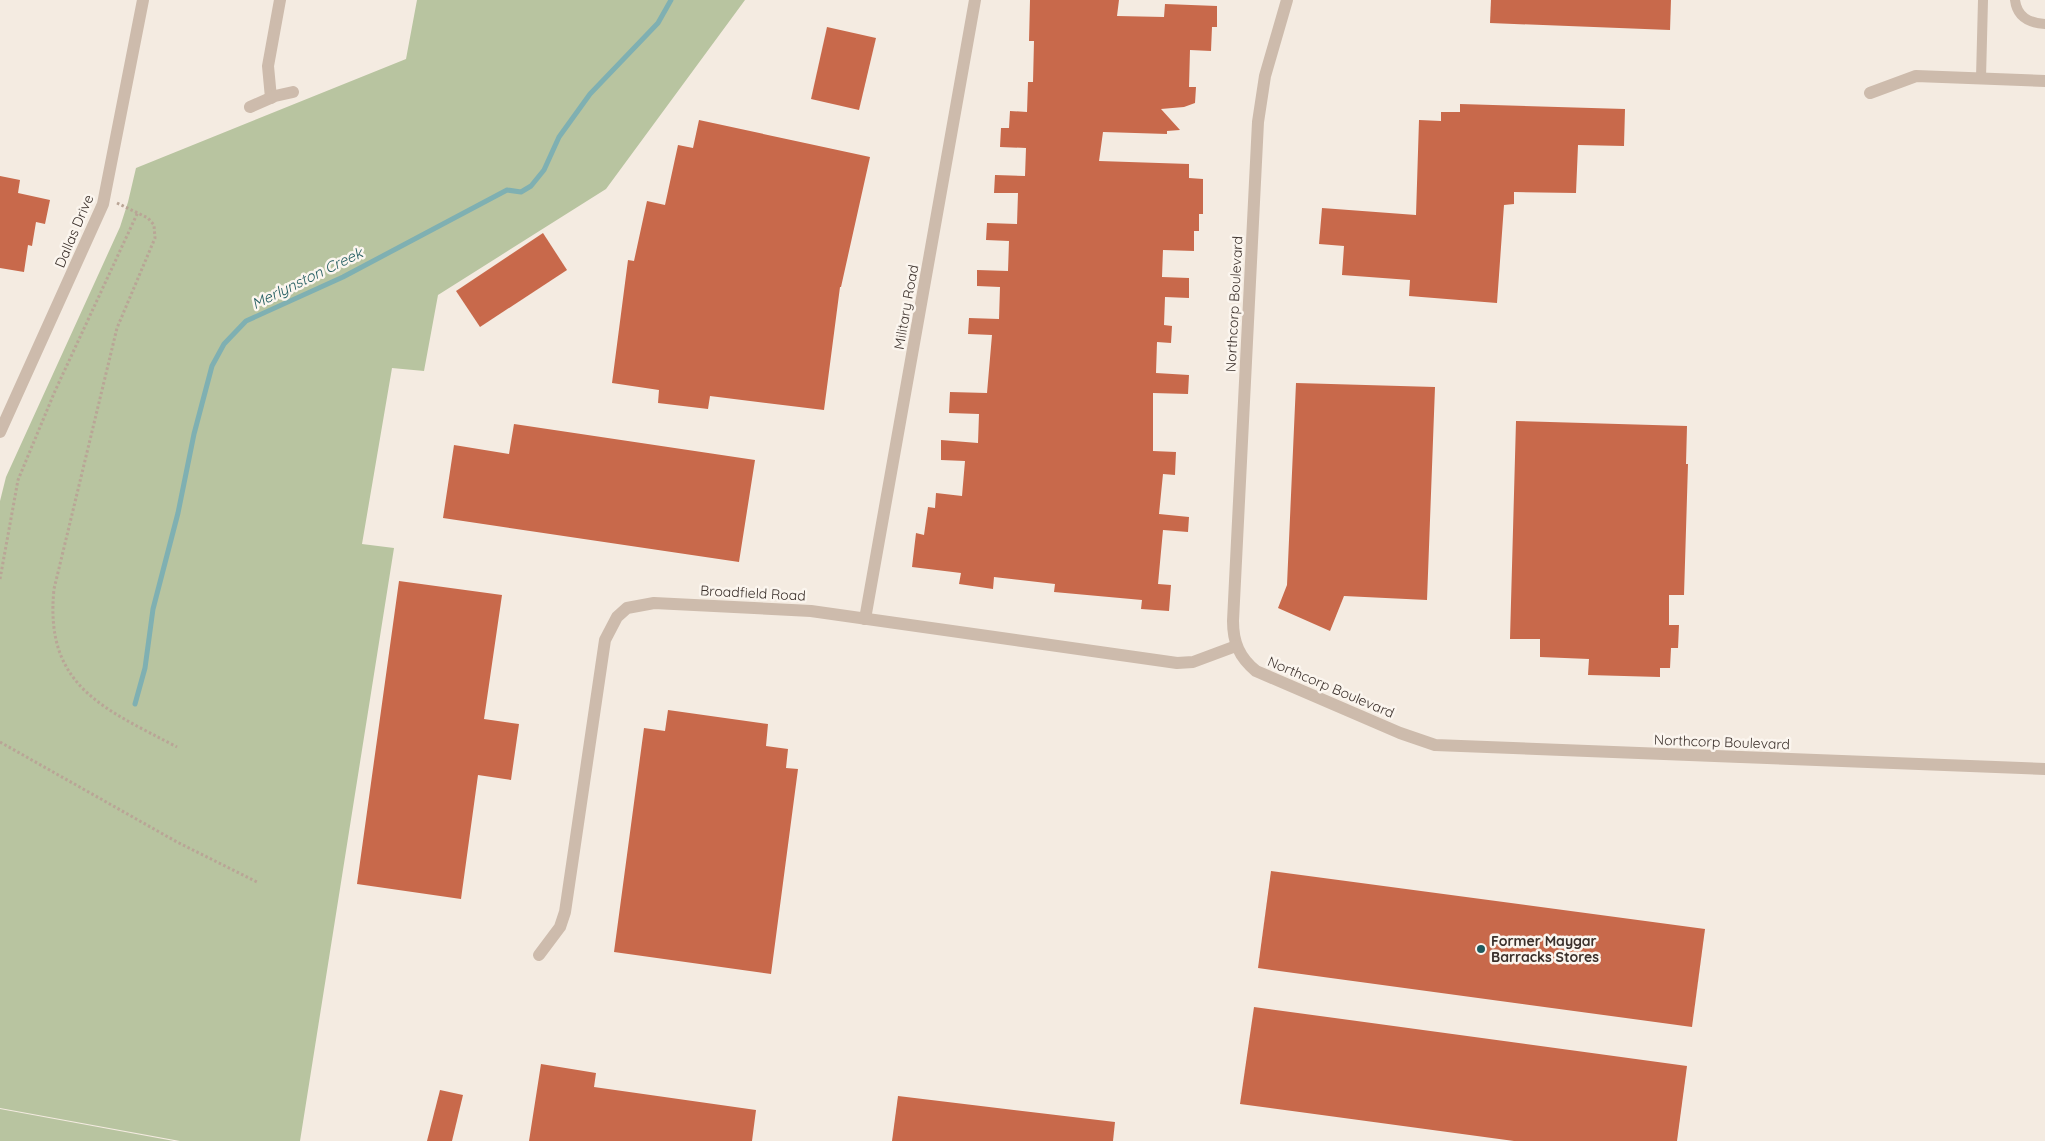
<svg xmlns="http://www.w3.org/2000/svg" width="2045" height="1141" font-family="Quicksand,sans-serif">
	<rect width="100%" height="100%" fill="#f4ebe1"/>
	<g fill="#b8c4a0">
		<path d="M417,0H745L606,189L438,295L424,371L392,368L362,544L394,548L300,1141H180L0,1108V501L6,477L120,227L128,202L136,168L406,59Z"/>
		<path d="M0,1109L174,1141H0Z"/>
	</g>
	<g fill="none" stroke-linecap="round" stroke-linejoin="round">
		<path stroke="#7fb0b2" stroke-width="5" d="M135,704L145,668L153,609L178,513L194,434L212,366L224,344L246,321L343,277L507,190L521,192L531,186L544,170L559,137L590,94L658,23L671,0"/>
	</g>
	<g fill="#c8694b">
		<path d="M1030,0H1119L1117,16L1164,17L1165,4L1217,6V27H1212L1211,51L1190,50L1189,87H1196L1195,103L1184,107L1161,109L1180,130L1167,131V134L1103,132L1099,161L1189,164V178L1203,179V214H1199V231H1194V251L1163,250L1162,277L1189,278V298L1165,297L1164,325L1172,326L1171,343L1157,342L1156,373L1189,375L1188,394L1153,393V451L1176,452L1175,475L1163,474L1159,514L1189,517L1188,532L1163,530L1158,584L1171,585L1169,611L1141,609L1142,600L1054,592L1055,584L994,577L993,589L959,584L961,573L912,567L916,533L924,535L928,507L935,508L936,493L962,496L965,461L941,460V440L978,443L979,414L949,413L950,392L987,393L992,335L968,334L969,318L999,319L1000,287L977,286V270L1008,271L1009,241L986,240L987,223L1017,224L1018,193H994L995,175L1025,176L1026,148L1000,147L1001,128H1009L1010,111L1027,112L1028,82H1033L1034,41H1029Z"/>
		<path d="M1491,0H1671L1670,30L1490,23Z"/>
		<path d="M827,27L876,38L859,110L811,99Z"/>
		<path d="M1460,104L1625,109L1624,146L1578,145L1576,193L1514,192V204L1504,205L1497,303L1409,296L1410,280L1342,275L1344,246L1319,244L1322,208L1416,215L1419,120L1441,121V112H1460Z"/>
		<path d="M699,120L870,157L841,287H840L824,410L710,396L708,409L658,403L659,390L612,383L628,260L634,261L647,201L665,205L678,145L693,148Z"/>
		<path d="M0,176L20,180L18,193L50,200L45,224L36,222L32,246L28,245L24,272L0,268Z"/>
		<path d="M543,233L567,270L480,327L456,291Z"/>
		<path d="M1296,383L1435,387L1427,600L1344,596L1330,631L1278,608L1287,585Z"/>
		<path d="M1516,421L1687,426L1686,464H1688L1684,595H1669V625H1679L1678,648H1671L1670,668H1660V677L1588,675L1589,659L1540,657V639H1510Z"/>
		<path d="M514,424L755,460L739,562L443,518L454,445L509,454Z"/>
		<path d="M399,581L502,595L484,719L519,724L511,780L478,775L461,899L357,884Z"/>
		<path d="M668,710L768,724L766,746L788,749L786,768L798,769L771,974L614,952L644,728L665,731Z"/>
		<path d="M1271,871L1705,929L1692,1027L1258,968Z"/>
		<path d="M1254,1007L1687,1066L1677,1141H1514L1240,1104Z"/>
		<path d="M541,1064L596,1073L594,1087L756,1110L752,1141H529Z"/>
		<path d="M440,1090L463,1095L452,1141H427Z"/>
		<path d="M898,1096L1115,1122L1113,1141H892Z"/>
	</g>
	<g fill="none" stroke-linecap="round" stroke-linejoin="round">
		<g stroke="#b9a596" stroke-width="3" stroke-dasharray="2.5 2.5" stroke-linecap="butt">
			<path d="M117,203L148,218L154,225L155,238L117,328L54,589C44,686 103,708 177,747"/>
			<path d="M0,579L18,480L55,391L138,212"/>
			<path d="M0,742L177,842L259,883"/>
		</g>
		<g stroke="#cdbbac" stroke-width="10">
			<path d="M2015,0C2017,17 2029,23 2045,24"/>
			<path d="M1981,78L1983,0"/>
		</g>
		<g stroke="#cdbbac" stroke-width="12">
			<path d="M1287,0L1265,76L1258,122L1233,621C1233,642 1239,657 1256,671L1400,733L1435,745L2045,769"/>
			<path d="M1870,93L1916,76L2045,81"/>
			<path d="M271,98L268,66L280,0"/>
			<path d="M250,107L275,96L293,92"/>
			<path d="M0,432L103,204L143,0"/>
			<path d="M865,619L975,0"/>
			<path d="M539,955L560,927L565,912L605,640L617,617L627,608L654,603L811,611L1177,663L1193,662L1236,646"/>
		</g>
	</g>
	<circle fill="#1f5a5e" stroke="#fbf5ee" stroke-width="2" cx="1481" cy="949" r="5"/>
	<g text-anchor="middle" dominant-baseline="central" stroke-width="5" stroke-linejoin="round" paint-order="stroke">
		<g font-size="14" fill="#3b302b" stroke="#fbf5ee">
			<text transform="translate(74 231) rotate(-67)">Dallas Drive</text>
			<text transform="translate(1234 304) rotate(-87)">Northcorp Boulevard</text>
			<text transform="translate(906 307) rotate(-80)">Military Road</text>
			<text transform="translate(753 593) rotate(3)">Broadfield Road</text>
			<text transform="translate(1331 687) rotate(23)">Northcorp Boulevard</text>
			<text transform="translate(1722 742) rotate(2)">Northcorp Boulevard</text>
		</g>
		<g font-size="14" font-weight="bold" fill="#3b302b" stroke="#fbf5ee" text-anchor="start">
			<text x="1491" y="941">Former Maygar<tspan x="1491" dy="16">Barracks Stores</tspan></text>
		</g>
		<g font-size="15" font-style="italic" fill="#1f5a5e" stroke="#fbf5ee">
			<text transform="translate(307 278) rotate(-26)">Merlynston Creek</text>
		</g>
	</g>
</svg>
